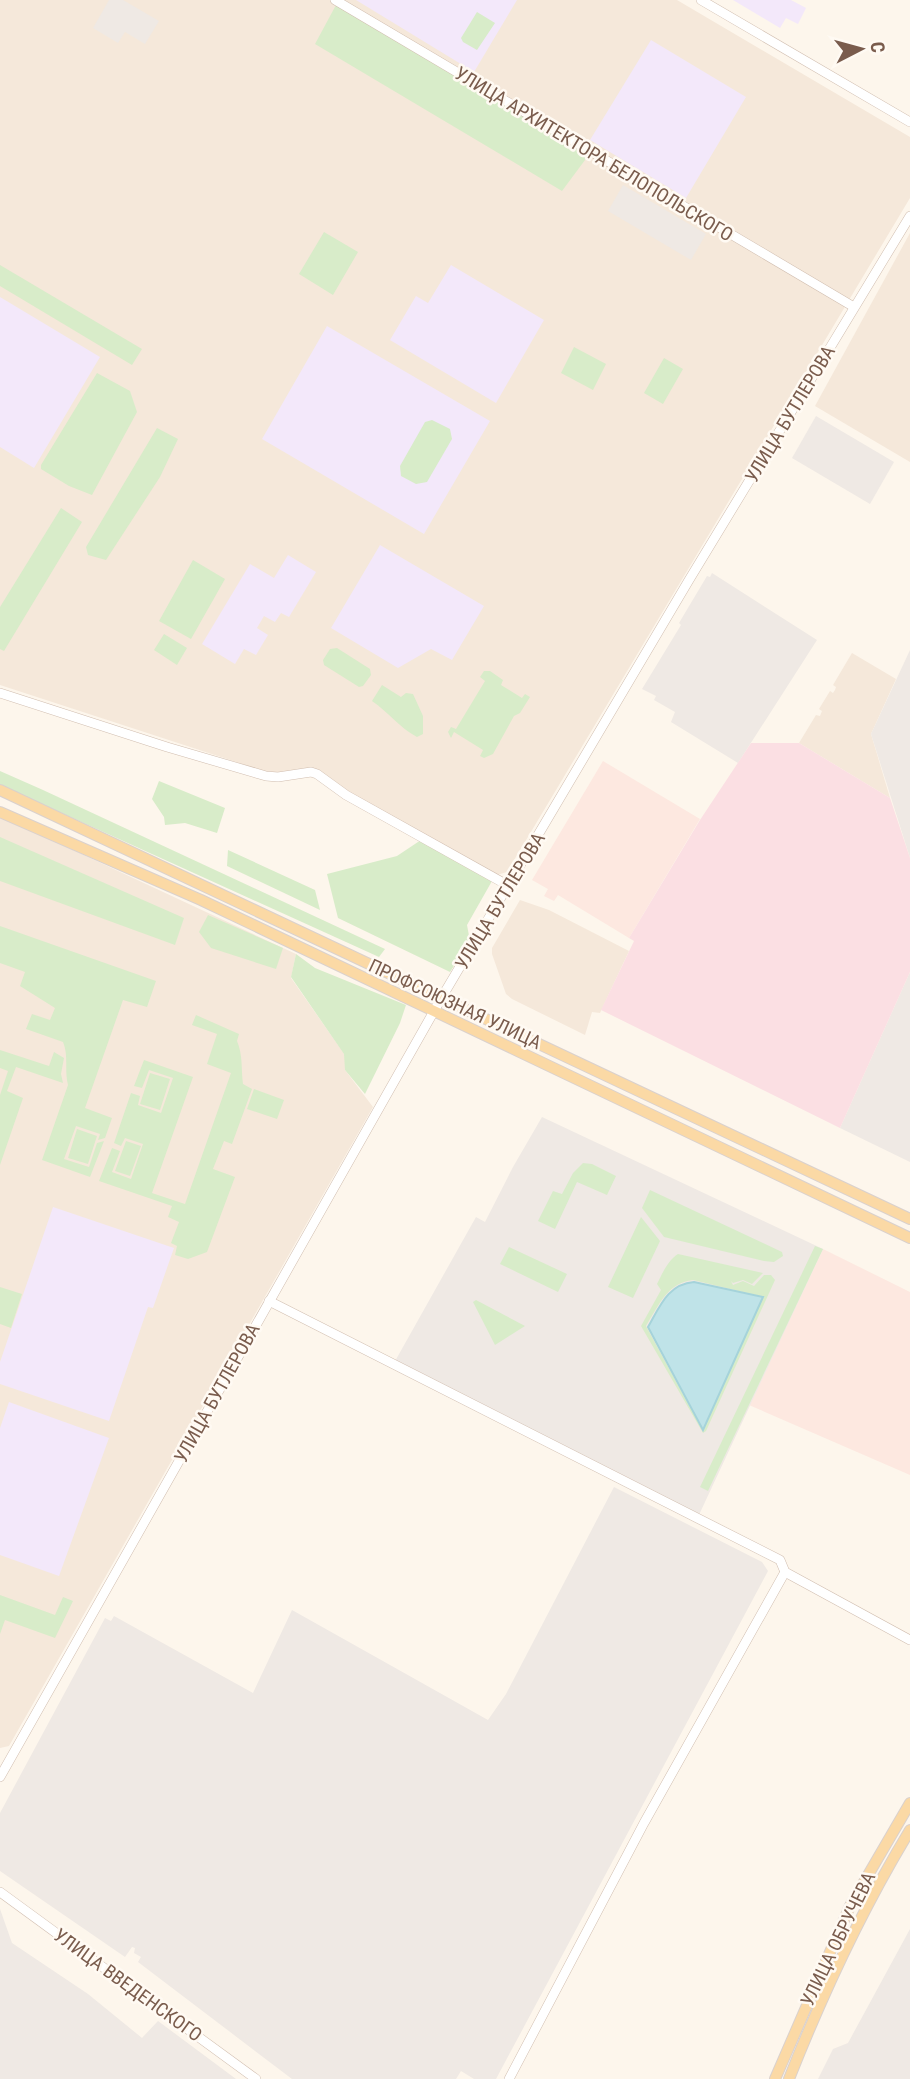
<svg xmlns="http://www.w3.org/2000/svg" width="910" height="2079" font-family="'Roboto Condensed',sans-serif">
	<rect width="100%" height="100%" fill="#fdf6ec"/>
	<g fill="#f5e8da">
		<path d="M0,0H677L910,137V198L507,872L493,876L347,793L326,775L267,772L0,685Z"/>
		<path d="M910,233V462L815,406Z"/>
		<path d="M852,653L896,679L871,734L890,798L799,743L816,715L820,716L822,711L819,709L830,691L833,693L835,690L836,687L833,685Z"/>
		<path d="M0,816L296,954L291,978L345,1055V1070L373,1107L9,1746L0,1748Z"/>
		<path d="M520,900L549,910L629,951L600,1013L592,1012L585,1035L512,999L506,994L492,954V948Z"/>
	</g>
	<g fill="#fde8e0">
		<path d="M603,761L700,819L629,938L558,895L554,901L544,896L548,889L532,880Z"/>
		<path d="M823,1249L910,1292V1475L749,1405Z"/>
	</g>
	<g fill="#efe9e4">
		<path d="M109,0H123L159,21L145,44L125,32L118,43L93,28Z"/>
		<path d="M623,185L706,234L691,260L608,211Z"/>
		<path d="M816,416L894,462L870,504L792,458Z"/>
		<path d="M712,573L817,640L738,763L671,722L675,712L654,700L656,696L642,689L681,625L679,623L707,576L710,577Z"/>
		<path d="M910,650V858L871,734Z"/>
		<path d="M910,972V1162L840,1128Z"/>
		<path d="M542,1117L823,1249L698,1517L394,1363L476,1217L485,1222L513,1167Z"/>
		<path d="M614,1487L762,1562L768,1571L496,2079H474L461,2071L456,2079H292L138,1962L141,1957L134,1953L135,1948L132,1947L125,1957L0,1871V1813L105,1618L111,1621L114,1616L253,1693L292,1610L488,1720L506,1694Z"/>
		<path d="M0,1909L12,1943L88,1994L142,2038L158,2021L236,2079H0Z"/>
		<path d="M910,1929V2079H818L833,2049L848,2043Z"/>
	</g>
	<g fill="#f3e8fa">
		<path d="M356,0H517L474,72Z"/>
		<path d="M733,0H791L806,8L798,24L786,18L780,28Z"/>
		<path d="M651,40L746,97L686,198L590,140Z"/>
		<path d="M451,265L544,320L496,403L390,340L416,296L428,303Z"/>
		<path d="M0,297L100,357L34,468L0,447Z"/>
		<path d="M327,326L490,421L424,534L262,439Z"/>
		<path d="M380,545L484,606L452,660L431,649L398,668L331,628Z"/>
		<path d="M288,555L316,572L289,617L281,613L275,622L264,616L257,628L268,635L256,655L244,649L235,664L202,644L250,564L274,578Z"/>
		<path d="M53,1207L174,1248L153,1308L148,1307L109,1421L0,1384V1362Z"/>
		<path d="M9,1402L109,1438L59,1576L0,1555V1428Z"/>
	</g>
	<path fill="#fbdfe3" d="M751,743H799L890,798L910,858V972L840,1128L601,1010L634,941L629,938L700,820Z"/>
	<g fill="#d8ecc9" fill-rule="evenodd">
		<path d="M336,5L588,156L562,191L315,44Z"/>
		<path d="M477,12L495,23L477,50L463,42L461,38Z"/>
		<path d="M324,232L358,252L333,295L299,274Z"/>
		<path d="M0,265L142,349L132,365L0,286Z"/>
		<path d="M574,347L606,364L593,390L561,373Z"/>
		<path d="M664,358L683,369L663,404L644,393Z"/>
		<path d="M97,373L130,391L137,412L92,495L69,486L41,469V465Z"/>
		<path d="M432,420L450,429L452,439L427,482L416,484L401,476L400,466L425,422Z"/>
		<path d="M157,428L178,439L160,477L106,560L88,555L86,547Z"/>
		<path d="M61,508L82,522L4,651L0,649V607Z"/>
		<path d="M193,560L225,579L191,639L159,621Z"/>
		<path d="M164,634L187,648L177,665L154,650Z"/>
		<path d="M337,648L370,669L371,675L363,686L359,687L324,665L323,660L330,649Z"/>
		<path d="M484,671H490L503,680L501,685L522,698L525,694L530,697L520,713L514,716L493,754L484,758L480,756L483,750L454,732L451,738L448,732L451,727L456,729L485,681L480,677Z"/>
		<path d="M382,685L401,697L406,693L413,694L423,716V734L417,737C400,728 388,712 372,701Z"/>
		<path d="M0,771L43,790L385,949L379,957L0,785Z"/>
		<path d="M159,781L225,808L217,833L185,823L165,825L164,817L152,799Z"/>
		<path d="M0,837L184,918L175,945L0,881Z"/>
		<path d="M421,840L492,881L467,925L470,941L450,972L338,918L327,874L397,856Z"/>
		<path d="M228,850L315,890L320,910L227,866Z"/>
		<path d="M208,915L283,948L276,969L211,948L199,932Z"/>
		<path d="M0,926L156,981L147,1007L123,1000L85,1108L112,1118L105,1138L98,1140L100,1134L76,1126L64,1159L89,1167L97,1143L104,1141L90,1177L42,1160L68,1085C64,1069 69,1057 63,1042L26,1029L32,1014L50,1020L55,1008L20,986L25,972L0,963Z"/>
		<path d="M296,954L315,968L406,1005L400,1023L365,1094L345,1070L344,1054L291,977Z"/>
		<path d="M196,1015L239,1034L237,1041C243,1055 241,1068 243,1084L252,1089L232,1144L224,1141L213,1169L235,1177L207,1252L188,1259L175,1255L177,1246L171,1243L179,1222L168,1217L172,1206L99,1181L112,1148L120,1151L112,1172L131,1179L143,1144L125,1138L121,1146L114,1143L131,1093L140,1096L138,1105L161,1113L173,1078L149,1070L142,1088L134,1086L144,1060L193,1077L152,1193L185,1204L231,1073L207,1064L217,1034L192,1025Z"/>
		<path d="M0,1050L49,1066L54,1052L64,1058L61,1074L63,1083L16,1067L7,1091L23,1098L0,1165V1095L8,1071L0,1068Z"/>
		<path d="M150,1073L170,1079L160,1110L140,1104Z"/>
		<path d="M254,1089L284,1100L277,1119L247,1109Z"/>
		<path d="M77,1129L97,1136L88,1164L68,1158Z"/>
		<path d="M126,1141L141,1146L130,1176L115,1171Z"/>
		<path d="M583,1163L592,1164L616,1176L607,1195L577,1182L555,1229L538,1221L553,1191L562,1194L573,1173Z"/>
		<path d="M650,1190L782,1252L783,1256L774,1262L764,1261L664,1237L642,1208Z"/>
		<path d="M641,1217L660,1241L633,1298L608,1287Z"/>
		<path d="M815,1246L823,1249L708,1491L700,1487Z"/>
		<path d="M509,1247L567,1274L558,1292L500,1264Z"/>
		<path d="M678,1254L763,1273L752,1284L743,1280L733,1283L731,1281L733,1285L743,1281L754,1286L764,1275H771L775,1280L706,1431L703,1433L641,1326L661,1290L657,1284C662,1274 668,1260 678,1254ZM693,1280L763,1297L703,1431L646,1326C659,1305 667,1283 693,1280Z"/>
		<path d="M0,1287L22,1294L11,1328L0,1324Z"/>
		<path d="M476,1300L525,1326L495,1345L473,1302Z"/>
		<path d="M0,1595L55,1615L63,1597L73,1601L55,1638L5,1620L0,1634Z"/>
	</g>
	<path fill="#bfe3e8" stroke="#a5d3da" stroke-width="2" d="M694,1282L763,1297L703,1430L648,1327C660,1306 668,1284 694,1282Z"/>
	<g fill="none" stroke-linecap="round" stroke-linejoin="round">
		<defs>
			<g id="minor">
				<path d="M335,0L854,307"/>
				<path d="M701,0L910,122"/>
				<path d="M0,693L167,747L266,776L278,777L311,772L317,774L346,795L509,886"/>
				<path d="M269,1301L780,1560L785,1572L910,1640"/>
				<path d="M0,1777L442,997L689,580L910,216"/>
				<path d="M0,1892L256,2079"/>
				<path d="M509,2079L644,1823L785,1572"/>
			</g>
			<g id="major">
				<path d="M0,790L910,1219"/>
				<path d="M0,812L201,900L910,1238"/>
				<path d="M775,2079L850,1906L910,1803"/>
				<path d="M789,2079C823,1993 862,1909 910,1830"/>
			</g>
		</defs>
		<use href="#minor" stroke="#d1beb0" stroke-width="10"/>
		<use href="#major" stroke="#dad1cd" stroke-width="12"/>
		<use href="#minor" stroke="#fff" stroke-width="9"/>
		<use href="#major" stroke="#fbd9a5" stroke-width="10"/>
	</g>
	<g text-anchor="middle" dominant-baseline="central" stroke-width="5" stroke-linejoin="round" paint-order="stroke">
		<g font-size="19" fill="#7a5c4d" stroke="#fffaf3">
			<text transform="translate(594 154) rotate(31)">УЛИЦА АРХИТЕКТОРА БЕЛОПОЛЬСКОГО</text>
			<text transform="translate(790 414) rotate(-59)">УЛИЦА БУТЛЕРОВА</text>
			<text transform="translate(500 901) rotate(-59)">УЛИЦА БУТЛЕРОВА</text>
			<text transform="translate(455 1004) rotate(25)">ПРОФСОЮЗНАЯ УЛИЦА</text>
			<text transform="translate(217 1393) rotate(-61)">УЛИЦА БУТЛЕРОВА</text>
			<text transform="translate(838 1939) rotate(-64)">УЛИЦА ОБРУЧЕВА</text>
			<text transform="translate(128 1985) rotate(36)">УЛИЦА ВВЕДЕНСКОГО</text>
		</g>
	</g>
	<g transform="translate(861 49) rotate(84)" stroke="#fffaf3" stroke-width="5" paint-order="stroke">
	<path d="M0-5L12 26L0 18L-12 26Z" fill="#7a5c4d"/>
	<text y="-10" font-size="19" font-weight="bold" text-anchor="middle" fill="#7a5c4d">С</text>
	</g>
</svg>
